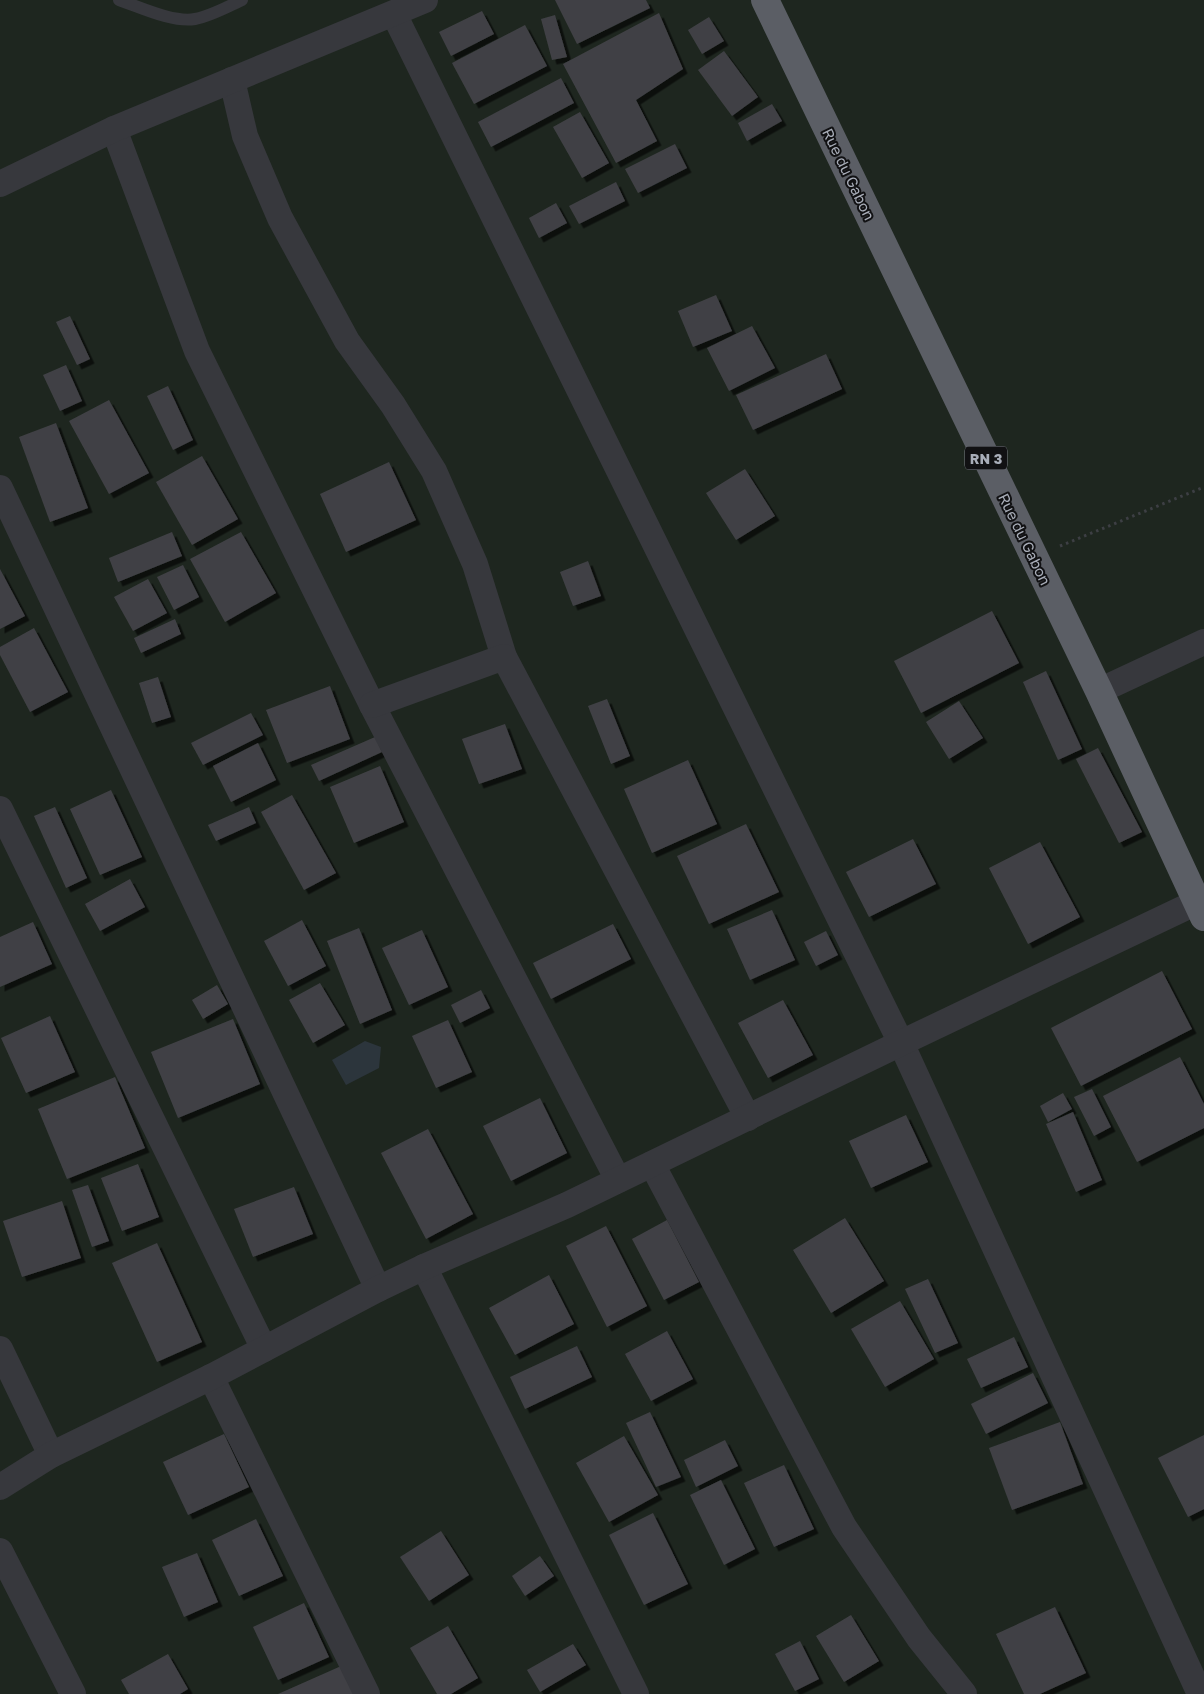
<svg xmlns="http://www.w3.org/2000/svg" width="1204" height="1694" font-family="'Golos Text',sans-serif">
	<defs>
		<filter id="shadow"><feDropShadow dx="4.5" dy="4.5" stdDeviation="0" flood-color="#0009"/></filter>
	</defs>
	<rect width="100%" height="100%" fill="#161618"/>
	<rect fill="#1e261f" x="0" y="0" width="1204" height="1694"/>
	<path fill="#2c353c" d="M365,1041L381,1047L379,1068L346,1085L332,1060Z"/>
	<g fill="#404145" filter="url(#shadow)">
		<path d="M555,0H646L650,8L577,44Z"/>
		<path d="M482,11L494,34L451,56L439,32Z"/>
		<path d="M659,13L683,69L636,100L657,141L616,163L563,64Z"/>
		<path d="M555,15L567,57L552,60L541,19Z"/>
		<path d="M709,17L724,41L702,54L688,30Z"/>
		<path d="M525,25L547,66L474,104L452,63Z"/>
		<path d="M724,51L758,97L732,116L698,70Z"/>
		<path d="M561,78L574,103L491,147L478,122Z"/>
		<path d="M772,104L782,121L747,141L738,123Z"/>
		<path d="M580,112L609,163L582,178L553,127Z"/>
		<path d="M675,144L687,168L638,193L625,169Z"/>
		<path d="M616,182L625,201L579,224L569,206Z"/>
		<path d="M556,203L567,223L539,238L529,218Z"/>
		<path d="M716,295L732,331L693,347L678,311Z"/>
		<path d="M70,316L90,359L77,365L56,322Z"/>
		<path d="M752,326L775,368L729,391L707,348Z"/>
		<path d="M826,354L842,389L753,430L736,395Z"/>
		<path d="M66,365L82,401L60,411L43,375Z"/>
		<path d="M168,386L193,440L173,450L147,396Z"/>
		<path d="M109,400L149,473L109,494L69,421Z"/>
		<path d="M56,423L88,508L50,522L19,437Z"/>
		<path d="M202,456L238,519L192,545L156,482Z"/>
		<path d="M389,462L416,520L346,552L320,494Z"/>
		<path d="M745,469L775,516L736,540L706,493Z"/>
		<path d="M172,532L182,556L118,582L109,558Z"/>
		<path d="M241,532L276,593L225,622L190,559Z"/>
		<path d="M588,561L601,596L573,606L560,572Z"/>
		<path d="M183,565L199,597L174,610L157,577Z"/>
		<path d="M0,569L25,616L0,629Z"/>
		<path d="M148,579L167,613L133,631L114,597Z"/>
		<path d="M992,611L1019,663L921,713L894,661Z"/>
		<path d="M175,619L181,634L141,653L134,638Z"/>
		<path d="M34,628L68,692L30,712L0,655V647Z"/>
		<path d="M1046,671L1082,749L1058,760L1023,682Z"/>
		<path d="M158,677L171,717L152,723L139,683Z"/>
		<path d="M330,686L350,739L287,763L266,710Z"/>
		<path d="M607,699L630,756L611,764L588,706Z"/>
		<path d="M959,701L983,738L949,759L926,722Z"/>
		<path d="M251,713L263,735L203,765L191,743Z"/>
		<path d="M505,724L522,769L479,784L462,739Z"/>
		<path d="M375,737L382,752L319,781L311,765Z"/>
		<path d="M258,743L276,780L231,802L213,766Z"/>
		<path d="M1098,748L1142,832L1119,843L1076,759Z"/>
		<path d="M688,760L717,824L652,853L624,789Z"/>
		<path d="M380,766L404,822L354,843L330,787Z"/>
		<path d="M111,790L142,857L100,875L70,809Z"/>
		<path d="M292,795L336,873L304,890L261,812Z"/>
		<path d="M55,807L87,878L66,888L34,816Z"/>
		<path d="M249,807L256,823L216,841L208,825Z"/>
		<path d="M746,824L779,892L709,924L677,856Z"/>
		<path d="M913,839L936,884L869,917L846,872Z"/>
		<path d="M1040,842L1080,917L1028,944L989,868Z"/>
		<path d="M130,879L145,907L100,931L85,904Z"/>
		<path d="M772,910L795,960L750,980L727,929Z"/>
		<path d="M302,920L326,966L288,986L264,941Z"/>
		<path d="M33,922L52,964L0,987V937Z"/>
		<path d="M613,924L631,959L551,999L533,963Z"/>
		<path d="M359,928L392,1010L360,1024L327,941Z"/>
		<path d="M422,930L448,987L409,1005L382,948Z"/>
		<path d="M826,931L838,955L816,966L804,942Z"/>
		<path d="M1162,971L1192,1029L1081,1086L1051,1028Z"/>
		<path d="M320,983L345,1025L313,1043L289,1000Z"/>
		<path d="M217,985L228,1004L203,1019L192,1000Z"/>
		<path d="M481,990L490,1008L460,1023L451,1005Z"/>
		<path d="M783,1000L813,1055L768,1078L738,1023Z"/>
		<path d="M50,1016L75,1072L26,1093L1,1038Z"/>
		<path d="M233,1019L260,1084L178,1118L151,1052Z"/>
		<path d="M448,1020L472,1072L436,1088L412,1036Z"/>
		<path d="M1180,1057L1204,1104V1128L1137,1162L1103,1096Z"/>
		<path d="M115,1077L145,1148L67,1179L38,1109Z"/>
		<path d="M1092,1089L1111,1127L1094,1136L1074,1097Z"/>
		<path d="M1063,1093L1072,1109L1048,1122L1040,1106Z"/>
		<path d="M540,1098L567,1153L511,1181L483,1126Z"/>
		<path d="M1073,1112L1102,1180L1076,1192L1046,1124Z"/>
		<path d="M906,1115L928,1162L871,1188L849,1141Z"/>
		<path d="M428,1129L473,1214L426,1239L381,1153Z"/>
		<path d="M138,1164L159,1217L122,1231L101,1178Z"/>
		<path d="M88,1185L109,1241L92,1247L72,1190Z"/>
		<path d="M294,1187L313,1234L253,1257L234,1209Z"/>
		<path d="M62,1201L81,1258L22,1277L3,1221Z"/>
		<path d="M845,1218L884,1281L831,1313L793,1250Z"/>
		<path d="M667,1220L699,1282L664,1300L632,1239Z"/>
		<path d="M606,1226L647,1306L607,1327L566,1246Z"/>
		<path d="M157,1243L202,1342L157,1362L112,1263Z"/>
		<path d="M549,1275L574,1324L515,1355L489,1308Z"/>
		<path d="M928,1279L958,1343L935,1353L905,1289Z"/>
		<path d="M900,1301L934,1359L885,1387L851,1329Z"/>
		<path d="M667,1331L693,1379L651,1401L625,1354Z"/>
		<path d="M1014,1337L1028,1367L981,1388L967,1359Z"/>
		<path d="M577,1346L592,1377L525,1409L510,1377Z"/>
		<path d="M1033,1373L1048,1403L986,1434L971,1404Z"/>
		<path d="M650,1412L681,1477L656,1487L626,1423Z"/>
		<path d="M1060,1422L1083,1484L1012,1510L989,1448Z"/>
		<path d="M224,1434L249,1487L188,1515L163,1462Z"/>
		<path d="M1204,1435V1509L1188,1517L1158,1458Z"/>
		<path d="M624,1436L658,1495L609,1522L576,1463Z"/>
		<path d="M725,1440L738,1466L696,1487L684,1460Z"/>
		<path d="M784,1465L814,1529L774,1547L744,1483Z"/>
		<path d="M721,1480L755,1549L724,1565L690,1495Z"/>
		<path d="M653,1513L688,1584L644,1605L609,1535Z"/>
		<path d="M256,1519L283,1576L239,1596L212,1540Z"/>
		<path d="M441,1531L469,1575L429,1601L400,1557Z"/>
		<path d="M197,1553L218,1602L184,1617L162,1567Z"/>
		<path d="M540,1556L554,1576L525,1596L512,1576Z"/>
		<path d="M304,1603L329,1657L278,1680L253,1627Z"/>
		<path d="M1055,1607L1086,1673L1040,1694H1024L996,1634Z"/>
		<path d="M851,1615L879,1661L844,1682L816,1636Z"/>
		<path d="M448,1626L478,1678L451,1694H437L410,1648Z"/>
		<path d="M800,1641L819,1679L795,1691L775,1654Z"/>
		<path d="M573,1644L586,1665L540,1692L527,1670Z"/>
		<path d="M168,1654L188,1689L180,1694H129L121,1680Z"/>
		<path d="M348,1663L362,1694H278Z"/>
	</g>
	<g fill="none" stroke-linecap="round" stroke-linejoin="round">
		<path stroke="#3d3f44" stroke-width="3" stroke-dasharray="2.5 4" stroke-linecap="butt" d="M1060,546L1204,487"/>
		<path stroke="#37383d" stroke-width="12" d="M119,0C140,7 173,23 195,19C211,16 227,7 242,0"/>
		<g stroke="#37383d" stroke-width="26">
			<path d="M394,14L901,1043L1200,1694"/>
			<path d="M232,80L245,136L280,218L347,341L393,405L434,471L475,564L504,657"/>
			<path d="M114,129L197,351L372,705L618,1180"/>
			<path d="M0,184L114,129L425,0"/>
			<path d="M0,488L378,1289"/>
			<path d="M1099,691L1204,642"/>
			<path d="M372,705L504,657L748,1118"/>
			<path d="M0,809L264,1349"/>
			<path d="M652,1164L844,1527L919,1638L964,1694"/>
			<path d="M424,1267L636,1694"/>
			<path d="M0,1349L51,1455"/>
			<path d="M211,1377L367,1694"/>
			<path d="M0,1487L51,1455L211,1377L378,1289L424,1267L567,1205L901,1043L1197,902"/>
			<path d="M0,1551L73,1694"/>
		</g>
		<path stroke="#5b5e65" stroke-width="28" d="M765,0L1099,691L1204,917"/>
	</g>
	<g text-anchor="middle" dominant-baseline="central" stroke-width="4" stroke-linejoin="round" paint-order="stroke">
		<rect fill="#111113" stroke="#7b7e86" stroke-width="1" x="965" y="446.5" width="42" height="23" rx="4"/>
		<g font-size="14" font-weight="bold" fill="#a8adb8">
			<text x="986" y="458">RN 3</text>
		</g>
		<g font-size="15" fill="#a8adb8" stroke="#111113">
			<text transform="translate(849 174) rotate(64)">Rue du Gabon</text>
			<text transform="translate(1025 539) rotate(64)">Rue du Gabon</text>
		</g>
	</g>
</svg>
